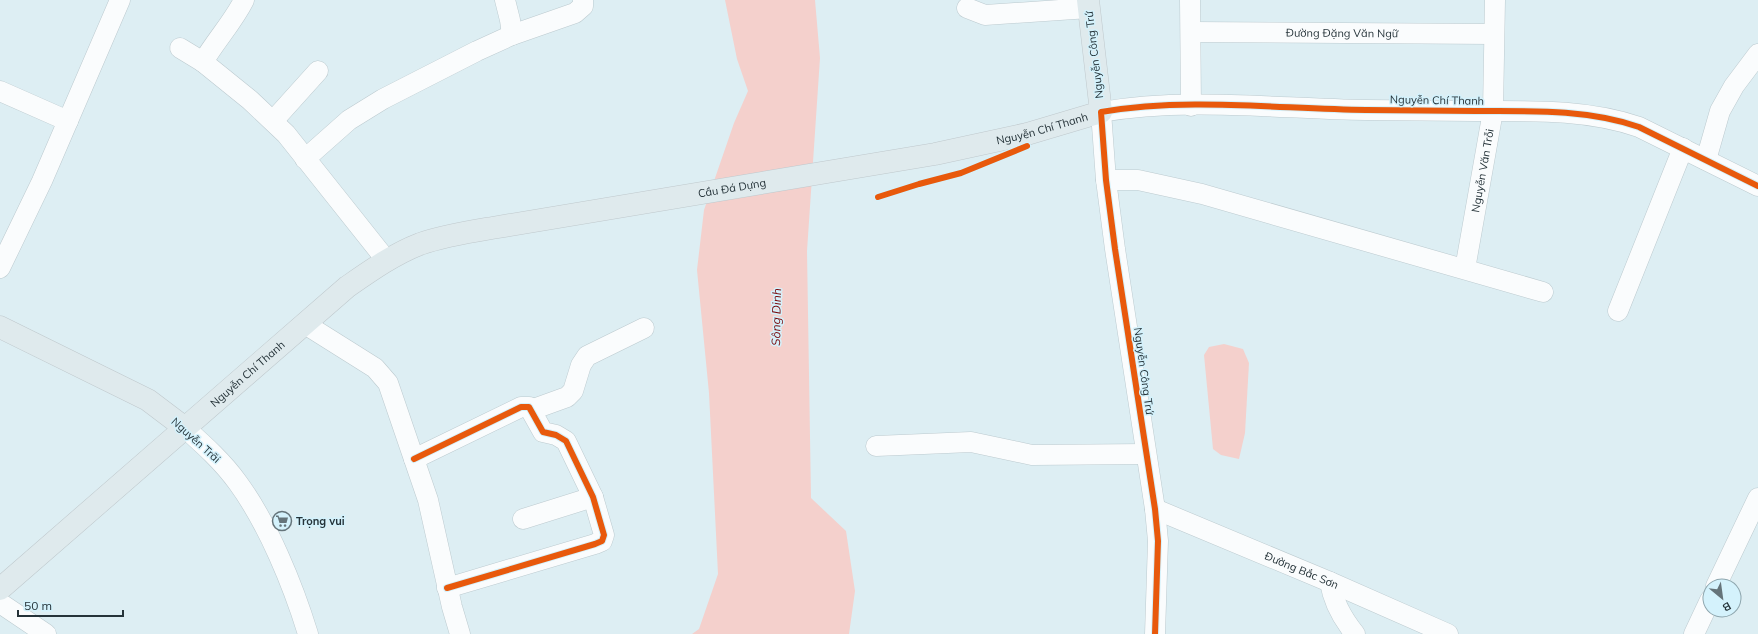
<svg xmlns="http://www.w3.org/2000/svg" width="1758" height="634" font-family="Mulish,sans-serif">
	<rect width="100%" height="100%" fill="#ddeef3"/>
	<g fill="#f4d0cc">
		<path d="M725,0H815L820,58L807,251L811,498L846,531L855,591L849,634H692L699,629L718,574L709,393L697,270L704,210L734,123L748,91L737,59Z"/>
		<path d="M1224,344L1243,349L1249,363L1245,433L1239,459L1221,455L1213,449L1204,355L1209,347Z"/>
	</g>
	<g fill="none" stroke-linecap="round" stroke-linejoin="round">
		<defs>
			<g id="minor">
				<path d="M244,0C233,22 216,40 203,62L250,100L286,134L387,261"/>
				<path d="M505,0L510,20L512,35"/>
				<path d="M1190,0L1191,106"/>
				<path d="M967,8L985,15L1089,8"/>
				<path id="s1" d="M1191,32L1493,34"/>
				<path d="M180,48L203,62"/>
				<path d="M0,91L68,121"/>
				<path d="M273,121L318,71"/>
				<path d="M305,159L349,120L383,99L477,51L512,35L575,13L583,6V0"/>
				<path d="M1706,160L1720,111L1734,86L1758,54"/>
				<path d="M1106,180H1138L1202,194L1543,292"/>
				<path d="M0,268L42,181L120,0"/>
				<path id="s2" d="M1465,269L1493,111L1495,0"/>
				<path d="M1618,311L1683,148"/>
				<path d="M305,324L375,368L388,383L428,500L452,607L460,634"/>
				<path d="M531,410L567,397L573,391L581,365L587,356L644,328"/>
				<path d="M185,428C204,445 223,462 238,483C268,524 293,585 308,634"/>
				<path d="M876,446L971,442L1032,455L1145,454"/>
				<path d="M414,459L521,407H529L543,432L556,435L566,441L593,497L604,535L602,541L595,544L447,588"/>
				<path id="s3" d="M1155,509L1330,582L1448,634"/>
				<path d="M523,519L593,497"/>
				<path d="M1330,582C1333,602 1342,618 1355,634"/>
				<path d="M1716,586L1758,498"/>
				<path d="M0,603L46,634"/>
				<path d="M1155,634L1158,541L1155,509L1115,249L1106,180L1101,112C1188,97 1279,109 1366,110C1403,110 1439,111 1475,111C1530,111 1587,109 1639,127L1758,186"/>
				<path d="M1694,634L1710,600"/>
			</g>
			<g id="major">
				<path d="M0,327L148,400L185,428"/>
				<path id="s4" d="M0,589L347,287C370,271 394,254 420,244C443,236 468,232 492,228L935,154L1027,134L1101,112L1088,0"/>
			</g>
		</defs>
		<use href="#minor" stroke="#bccacf" stroke-width="21"/>
		<use href="#major" stroke="#bfc8cc" stroke-width="23"/>
		<use href="#minor" stroke="#fafcfd" stroke-width="20"/>
		<use href="#major" stroke="#dfeaed" stroke-width="22"/>
		<defs>
			<g id="cycleway">
				<path d="M878,197L919,184L961,173L1027,146"/>
				<path d="M414,459L521,407H529L543,432L556,435L566,441L593,497L604,535L602,541L595,544L447,588"/>
				<path d="M1155,634L1158,541L1155,509L1115,249L1106,180L1101,112C1188,97 1279,109 1366,110C1403,110 1439,111 1475,111C1530,111 1587,109 1639,127L1758,186"/>
			</g>
		</defs>
		<use href="#cycleway" stroke="#d4f2fc" stroke-width="8"/>
		<use href="#cycleway" stroke="#e8590c" stroke-width="6"/>
	</g>
	<defs>
		<symbol id="supermarket-ring" viewBox="-11 -11 22 22"><circle r="9.5" fill="#d4f2fc" stroke="#65747a" stroke-width="1.5"/><path d="M-6-5.5h2.5l.6 2H6L4.5 2H-2.5L-4.4-4H-6ZM-1.5 3.2a1.3 1.3 0 1 0 .1 0ZM3 3.2a1.3 1.3 0 1 0 .1 0Z" fill="#65747a"/></symbol>
	</defs>
	<g fill-rule="evenodd">
		<use href="#supermarket-ring" x="271" y="510" width="22" height="22"/>
	</g>
	<g text-anchor="middle" dominant-baseline="central" stroke-width="3" stroke-linejoin="round" paint-order="stroke">
		<g font-size="11" fill="#253339" stroke="#d4f2fc">
			<text stroke="none"><textPath href="#s1" startOffset="151">Đường Đặng Văn Ngữ</textPath></text>
			<text transform="translate(1094 55) rotate(-97)">Nguyễn Công Trứ</text>
			<text transform="translate(1437 100) rotate(1)">Nguyễn Chí Thanh</text>
			<text stroke="none"><textPath href="#s4" startOffset="1178">Nguyễn Chí Thanh</textPath></text>
			<text stroke="none"><textPath href="#s2" startOffset="100">Nguyễn Văn Trỗi</textPath></text>
			<text stroke="none"><textPath href="#s4" startOffset="862">Cầu Đá Dựng</textPath></text>
			<text transform="translate(1144 371) rotate(82)">Nguyễn Công Trứ</text>
			<text stroke="none"><textPath href="#s4" startOffset="328">Nguyễn Chí Thanh</textPath></text>
			<text transform="translate(196 440) rotate(42)">Nguyễn Trãi</text>
			<text stroke="none"><textPath href="#s3" startOffset="159">Đường Bắc Sơn</textPath></text>
		</g>
		<g font-size="11" font-weight="bold" fill="#253339" stroke="#d4f2fc" text-anchor="start">
			<text x="296" y="521">Trọng vui</text>
		</g>
		<g font-size="12" font-style="italic" fill="#7a090b" stroke="#d4f2fc">
			<text transform="translate(776 317) rotate(-89)">Sông Dinh</text>
		</g>
	</g>
	<g transform="translate(1722 598) rotate(151)"><circle r="19" fill="#d4f2fc" stroke="#8ea6ae"/>
	<path d="M0-3L7 15L0 10L-7 15Z" fill="#65747a"/>
	<text y="-6" font-size="11" font-weight="bold" text-anchor="middle" fill="#253339">B</text>
	</g>
	<path d="M18 610v6h105v-6" fill="none" stroke="#253339" stroke-width="2"/>
	<text x="24" y="610" font-size="12" fill="#253339" stroke="#d4f2fc" stroke-width="3" paint-order="stroke">50 m</text>
</svg>
